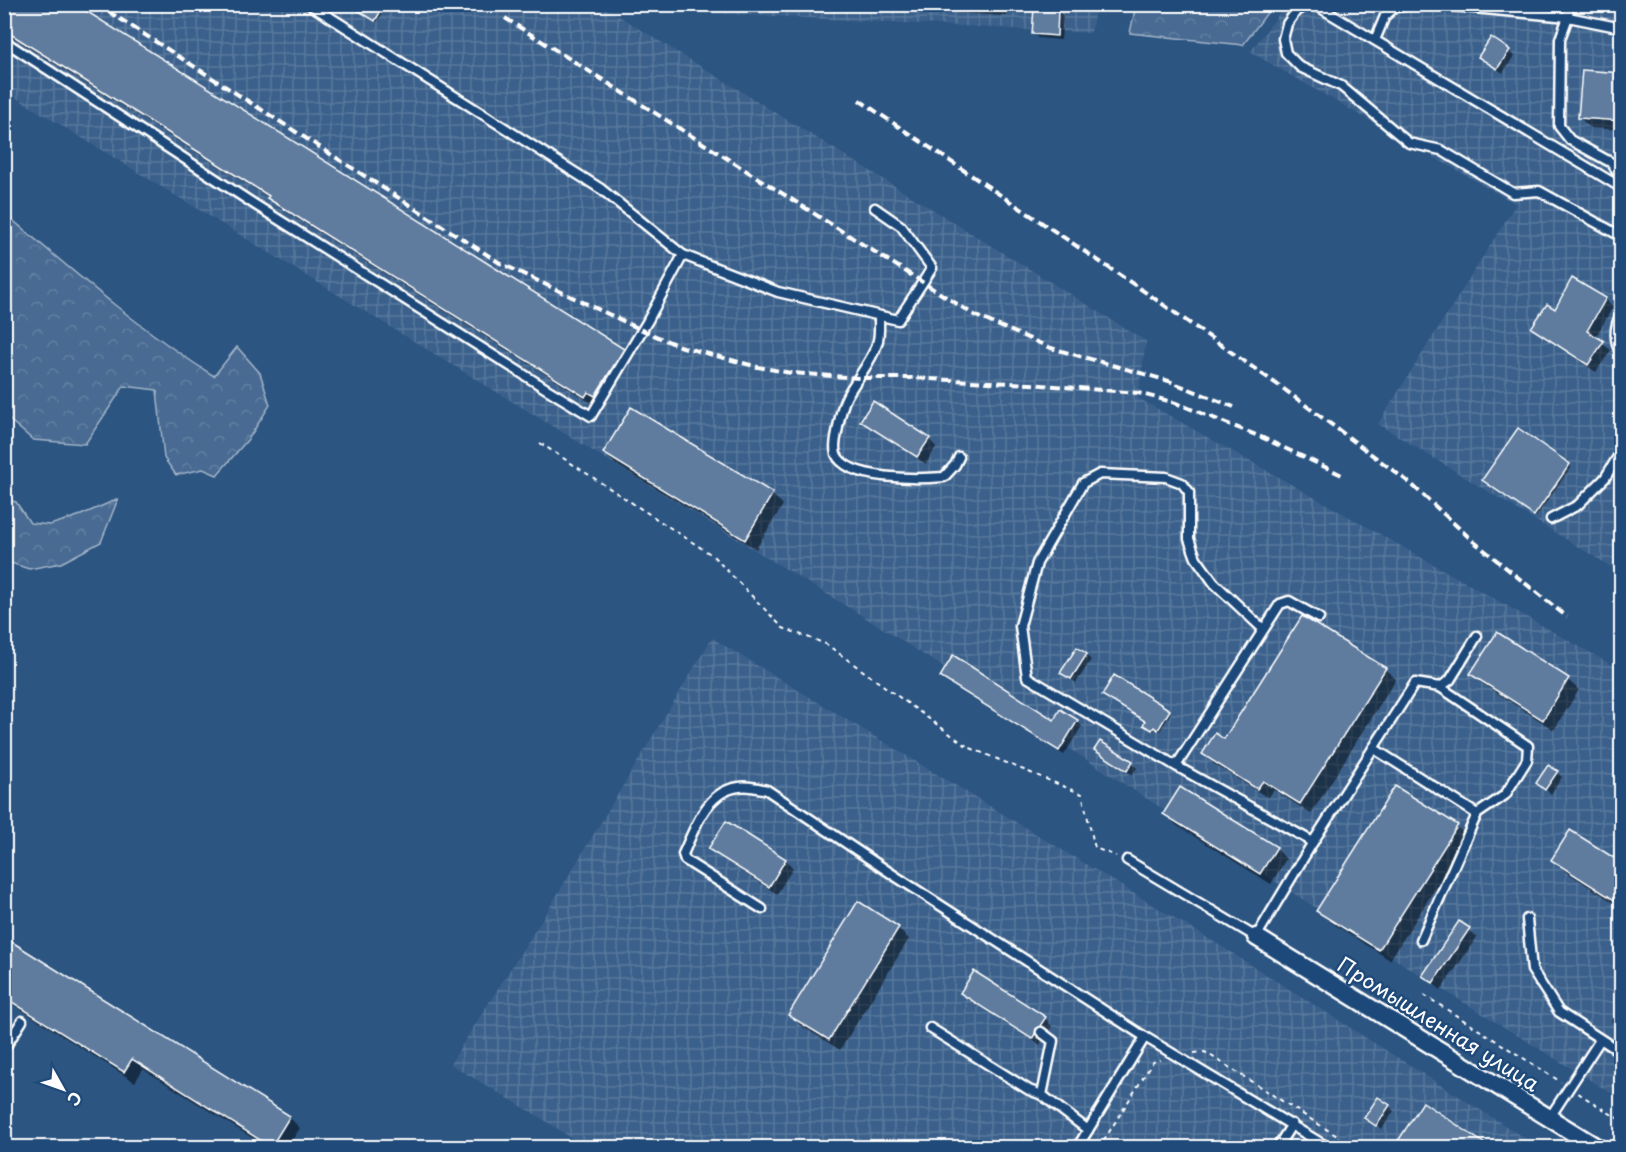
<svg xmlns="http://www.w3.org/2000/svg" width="1626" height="1152" font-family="'Playpen Sans',sans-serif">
	<defs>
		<pattern id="industrial-grid" width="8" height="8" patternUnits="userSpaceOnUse" patternTransform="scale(1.5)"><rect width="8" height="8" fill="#3b618b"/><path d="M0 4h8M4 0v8" fill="none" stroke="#58799c"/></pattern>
		<pattern id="forest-crowns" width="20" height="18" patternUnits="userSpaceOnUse" patternTransform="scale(1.5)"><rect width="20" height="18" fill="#486b92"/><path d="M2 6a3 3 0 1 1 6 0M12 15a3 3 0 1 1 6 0" fill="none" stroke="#6381a2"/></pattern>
	</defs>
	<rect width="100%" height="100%" fill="#2c5582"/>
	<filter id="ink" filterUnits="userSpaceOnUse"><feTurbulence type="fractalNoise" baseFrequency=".0167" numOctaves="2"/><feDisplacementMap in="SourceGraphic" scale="12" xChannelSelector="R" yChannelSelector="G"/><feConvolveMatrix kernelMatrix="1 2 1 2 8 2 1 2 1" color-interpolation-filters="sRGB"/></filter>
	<g filter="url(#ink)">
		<g fill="url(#industrial-grid)">
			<path d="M4,5H601L1146,341L1138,398L1621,670V1099L1437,986L887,631L5,91Z"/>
			<path d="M662,5H1096L1091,33L692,12Z"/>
			<path d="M1286,5H1621V573L1378,424L1516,204L1250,52Z"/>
			<path d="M712,638L1224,948L1539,1147H585L538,1116L450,1064L548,910Z"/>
		</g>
		<g fill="url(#forest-crowns)" stroke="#a4b5c8" stroke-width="1.5">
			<path d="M1136,5V4L1273,5L1243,45L1130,33Z"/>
			<path d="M5,217H9C75,273 141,330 214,376L237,347L260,373L270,405L249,438L217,475L203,469L176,475L164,458L157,390L124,386L85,444L33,440L5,416Z"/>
			<path d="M4,499L16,502L30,523L50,525L81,515L118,499L101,542L61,563L29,569L5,561Z"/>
		</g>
		<g fill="#0007">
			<path d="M4,4L623,350L631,357L603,403L596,399L593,404L277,206L268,197L4,32Z"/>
			<path d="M350,4H388L377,22Z"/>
			<path d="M805,4H1008L1007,16Z"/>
			<path d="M1597,4H1622V9L1599,7Z"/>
			<path d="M1058,11L1063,16L1061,40L1038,38L1033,33Z"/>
			<path d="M1509,51L1514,56L1503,73L1480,57Z"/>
			<path d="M1622,75V130L1590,128L1580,118Z"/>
			<path d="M1573,280L1606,299L1613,307L1595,338L1611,350L1596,372L1541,335L1533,328L1555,311Z"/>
			<path d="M862,421L929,439L936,447L926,464L870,428Z"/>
			<path d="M604,453L772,494L783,505L756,549L615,464Z"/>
			<path d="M1569,465L1571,467L1536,517L1486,482Z"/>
			<path d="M1497,634L1568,680L1579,690L1554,730L1483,684L1472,674Z"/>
			<path d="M1086,655L1091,660L1076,683L1062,672Z"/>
			<path d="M1385,669L1396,679L1311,814L1274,790L1268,798L1214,764L1203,753L1224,741Z"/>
			<path d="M942,677L1054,722L1061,711L1077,721L1082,726L1064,755L947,682Z"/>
			<path d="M1106,696L1169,711L1171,713L1160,731L1156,728L1154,731L1147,726L1146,722Z"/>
			<path d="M1100,743L1132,763L1137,768L1132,775L1101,755L1096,750Z"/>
			<path d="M1557,772L1562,777L1551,794L1538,783Z"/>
			<path d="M1396,788L1457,827L1468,837L1390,960L1329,921L1318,910Z"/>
			<path d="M1165,814L1276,848L1286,859L1271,884L1176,825Z"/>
			<path d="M726,823L786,860L793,868L777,894L718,856L710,848Z"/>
			<path d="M1553,860L1622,865V908L1563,870Z"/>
			<path d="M859,903L898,928L909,939L840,1050L800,1025L790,1014Z"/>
			<path d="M1460,923L1477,937L1441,990L1424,976Z"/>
			<path d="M4,938L289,1117L300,1128L287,1148H268L143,1069L135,1082L9,1002L4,998Z"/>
			<path d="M962,993L1045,1018L1052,1026L1048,1034L1043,1037L1040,1045L969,1000Z"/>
			<path d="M1622,1005V1032L1611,1021Z"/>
			<path d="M1389,1106L1394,1111L1382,1129L1371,1122Z"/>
		</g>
		<g fill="#5e7c9f" stroke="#fff" stroke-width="1.5">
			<path d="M4,4H75L624,349L595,396L588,392L585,397L267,198L269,196L4,30Z"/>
			<path d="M348,4H385L375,21Z"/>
			<path d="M1034,8L1058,10L1057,36L1032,34Z"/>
			<path d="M1491,37L1510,50L1497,69L1478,57Z"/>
			<path d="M1582,70L1622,73V121L1578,118Z"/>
			<path d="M1572,278L1606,298L1587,331L1604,341L1588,365L1531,328L1547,304L1555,309Z"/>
			<path d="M873,401L930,438L917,457L860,421Z"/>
			<path d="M631,407L773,493L745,540L603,453Z"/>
			<path d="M1518,428L1570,464L1534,516L1482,480Z"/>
			<path d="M1302,616L1386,668L1300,804L1263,781L1257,789L1202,754L1215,733L1224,739Z"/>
			<path d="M1497,632L1569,678L1543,720L1470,674Z"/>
			<path d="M1077,647L1087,654L1071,679L1060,673Z"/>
			<path d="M953,655L1054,720L1060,709L1078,720L1059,751L940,677Z"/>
			<path d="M1114,675L1170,710L1158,730L1154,727L1152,730L1143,725L1145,721L1102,695Z"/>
			<path d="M1100,741L1133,761L1127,771L1094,750Z"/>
			<path d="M1548,765L1558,771L1545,790L1536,783Z"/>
			<path d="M1395,786L1458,825L1379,950L1316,911Z"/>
			<path d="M1180,787L1277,847L1260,874L1163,814Z"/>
			<path d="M726,821L786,859L769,887L708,849Z"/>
			<path d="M1570,830L1622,863V905L1551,860Z"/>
			<path d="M858,901L899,927L829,1040L788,1015Z"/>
			<path d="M1459,921L1470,928L1433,983L1422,976Z"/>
			<path d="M4,937L290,1116L271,1147L132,1059L124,1072L4,997Z"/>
			<path d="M974,971L1046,1017L1040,1026L1036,1029L1035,1034L1032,1039L960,993Z"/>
			<path d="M1378,1097L1390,1105L1376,1126L1364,1118Z"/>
			<path d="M1423,1102L1491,1148H1402L1396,1144Z"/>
		</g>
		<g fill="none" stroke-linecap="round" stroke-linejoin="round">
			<defs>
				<g id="lane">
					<path d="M309,4L601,189L683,255L778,292L898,320L932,268L901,226L875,208"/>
					<path d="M1312,4L1297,10L1287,24L1283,39L1286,53L1300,67L1341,86L1409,143L1441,150L1513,193L1539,191L1617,234L1622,233"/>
					<path d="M1314,4L1622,188"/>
					<path d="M1432,4L1568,17L1622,28"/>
					<path d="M1569,4L1568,17L1560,39L1559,126L1570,140L1612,163L1622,180"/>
					<path d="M1375,40L1385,16L1395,7L1417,4"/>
					<path d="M4,41L254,204L545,388L591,416L647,322L683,255"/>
					<path d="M1622,312C1613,328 1614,341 1622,357"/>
					<path d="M879,317C879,325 880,336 877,344C871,363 856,379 847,396C842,405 840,416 838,427C837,435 833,446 836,454C847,481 920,479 944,477L955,465L959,457"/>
					<path d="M1551,519L1578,505L1605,478L1622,450"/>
					<path d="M1263,629L1214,583L1196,558L1189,539V492L1182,483L1166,477L1100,474L1083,483L1037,563L1020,626L1027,677L1176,766L1313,842"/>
					<path d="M1373,748L1477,814L1505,795L1527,760L1528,746L1440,687"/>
					<path d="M1176,766L1280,604L1289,601L1319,618"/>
					<path d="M1127,860L1256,937L1313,842L1415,683L1440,687L1450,680L1477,636"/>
					<path d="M762,909L685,860L683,854C695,828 706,791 739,787C748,785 758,788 767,790L895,876L1145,1037L1329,1148"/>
					<path d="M1527,919L1532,970L1559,1012L1622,1053"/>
					<path d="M1421,940L1477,814"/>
					<path d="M930,1028L1029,1090L1042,1095L1088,1130"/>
					<path d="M1041,1032L1053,1041L1042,1095"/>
					<path d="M4,1049L22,1021"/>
					<path d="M1550,1117L1600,1040"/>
					<path d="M1077,1148L1145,1037"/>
					<path d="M1277,1148L1292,1124"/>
				</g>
				<path id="street" d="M1256,937L1598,1148"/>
			</defs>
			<use href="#lane" stroke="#fff" stroke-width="13"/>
			<use href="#street" stroke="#fff" stroke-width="21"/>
			<g stroke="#fff" stroke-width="2" stroke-dasharray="4.5 4.5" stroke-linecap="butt">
				<path d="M540,443L712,555L783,628L826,644L968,747L1082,794L1095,848L1116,856"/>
				<path d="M1424,995L1561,1082"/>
				<path d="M1194,1053L1205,1052L1356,1148"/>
				<path d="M1578,1093L1622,1121"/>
				<path d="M1099,1148L1153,1062L1160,1060"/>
			</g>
			<use href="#lane" stroke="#1f4a7a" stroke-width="8"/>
			<use href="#street" stroke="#1f4a7a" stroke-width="16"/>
			<g stroke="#fff" stroke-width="4" stroke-dasharray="9 4.5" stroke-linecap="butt">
				<path d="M97,4L500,263L642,330L679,346L758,367L791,373L859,378H911L1030,384L1138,393L1176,403L1261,437L1342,475"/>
				<path d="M505,18L976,316L1051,348L1169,381L1234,407"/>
				<path d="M859,100L1151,296L1281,387L1410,483L1473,541L1567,617"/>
			</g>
		</g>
	</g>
	<g text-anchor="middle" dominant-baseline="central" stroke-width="5" stroke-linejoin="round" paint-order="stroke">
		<g font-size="21" fill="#fff" stroke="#1f4a7a">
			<text transform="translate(1439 1023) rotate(32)">Промышленная улица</text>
		</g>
	</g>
	<rect width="1626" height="1152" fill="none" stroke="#1f4a7a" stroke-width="24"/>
	<rect x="12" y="12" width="1602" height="1128" fill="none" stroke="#fff" stroke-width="2" filter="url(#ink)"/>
	<g transform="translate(63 1089) rotate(130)" stroke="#1f4a7a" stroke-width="4.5" paint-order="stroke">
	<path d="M0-4.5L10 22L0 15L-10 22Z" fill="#ffffff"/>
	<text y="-9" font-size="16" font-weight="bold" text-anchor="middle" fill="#ffffff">С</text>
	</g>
</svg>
